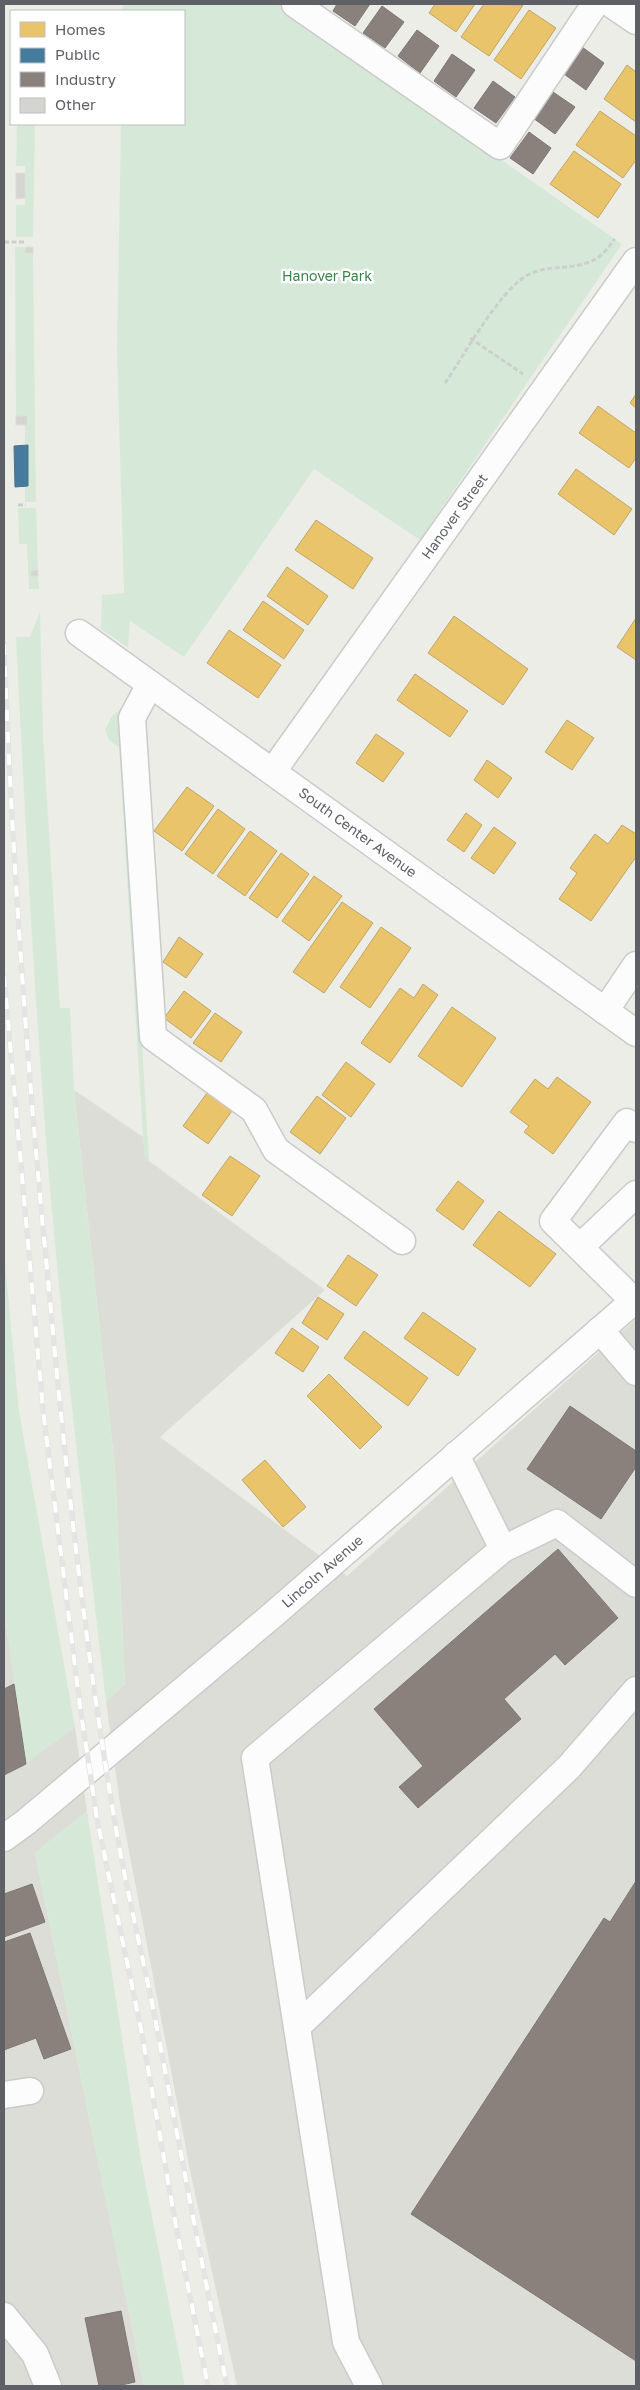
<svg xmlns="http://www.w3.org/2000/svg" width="640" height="2390" font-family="'Golos Text',sans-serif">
	<rect width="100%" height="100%" fill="#edede8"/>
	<g fill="#ddddd8">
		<path d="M74,1090L143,1137L145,1157L149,1161L325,1290L160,1437L347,1576L636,1319V2386H237L191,2175L120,1804L106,1701L125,1684L115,1469Z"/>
		<path d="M4,1609L26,1763L75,1727L87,1811L35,1853L144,2386H4Z"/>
	</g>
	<g fill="#d6e9d8">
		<path d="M123,4H278L622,244L420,540L314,469L184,657L130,621L128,648L101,629L102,595L124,593L117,351L121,124H184V11H123Z"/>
		<path d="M17,124H35L33,237H16V205H25V166H16Z"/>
		<path d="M15,247H26V253H33L36,502H25V486H28V446H25V425H27V417L16,416Z"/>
		<path d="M18,508H36L38,570L31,571V576H38L39,589H29L27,544H19Z"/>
		<path d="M40,612L43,736L60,1008H70L74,1090L115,1469L125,1684L106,1701C90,1566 74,1431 60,1296C38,1077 27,857 16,637H30Z"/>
		<path d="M122,708L149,1161L145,1158L143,1137L119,747L109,740L105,730L112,716Z"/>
		<path d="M4,1252L19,1411L75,1727L26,1764L4,1609Z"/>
		<path d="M87,1811L140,2155L185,2386H144L35,1853Z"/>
	</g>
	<g fill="#e9c46a" stroke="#bfa669">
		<path d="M435,4H475L456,32L429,13Z"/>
		<path d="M484,4L523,5L489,56L461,37Z"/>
		<path d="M529,10L556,28L521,79L494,60Z"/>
		<path d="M627,65L636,72V122L604,99Z"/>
		<path d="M600,111L636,136V160L623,178L576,145Z"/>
		<path d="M574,151L621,184L598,218L550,184Z"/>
		<path d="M636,394V408L630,403Z"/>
		<path d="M598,406L636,433V458L629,468L579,433Z"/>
		<path d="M576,469L632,509L614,535L558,494Z"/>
		<path d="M316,520L373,558L353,589L295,550Z"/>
		<path d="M287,567L328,596L308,625L267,596Z"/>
		<path d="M263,601L304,630L284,659L243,630Z"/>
		<path d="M454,616L528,669L503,705L428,653Z"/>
		<path d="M636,618V660L617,647Z"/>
		<path d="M229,630L281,665L258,698L207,663Z"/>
		<path d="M415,674L468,711L450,737L397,700Z"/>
		<path d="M567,720L594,738L572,770L545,752Z"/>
		<path d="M376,734L404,753L383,782L356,763Z"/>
		<path d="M487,760L512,778L498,798L474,780Z"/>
		<path d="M187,787L214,806L182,851L154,831Z"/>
		<path d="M218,809L245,829L213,874L185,854Z"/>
		<path d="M466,813L482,825L464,852L447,840Z"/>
		<path d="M622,825L636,834V857L591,921L559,899L577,873L570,868L595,834L608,844Z"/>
		<path d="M494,827L516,843L494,874L471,858Z"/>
		<path d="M250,831L277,851L245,896L217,876Z"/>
		<path d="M281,853L309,874L277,918L249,898Z"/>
		<path d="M314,876L342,896L309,941L282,921Z"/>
		<path d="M342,902L373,923L324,993L293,972Z"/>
		<path d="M381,927L411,948L370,1008L340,987Z"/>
		<path d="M179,937L203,954L186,978L163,962Z"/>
		<path d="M423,984L438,995L390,1063L361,1043L400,988L414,998Z"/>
		<path d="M184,991L211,1011L191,1038L164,1018Z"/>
		<path d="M452,1007L496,1038L462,1087L418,1056Z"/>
		<path d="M215,1013L242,1032L221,1062L193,1043Z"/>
		<path d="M346,1062L375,1084L351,1117L322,1095Z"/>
		<path d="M557,1077L591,1102L553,1154L524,1132L529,1126L510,1112L535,1079L548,1089Z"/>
		<path d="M207,1093L232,1111L208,1144L183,1126Z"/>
		<path d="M317,1096L346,1118L320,1154L290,1132Z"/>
		<path d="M230,1156L260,1176L232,1216L202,1195Z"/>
		<path d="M458,1181L484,1201L463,1230L436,1210Z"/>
		<path d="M499,1211L556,1254L530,1287L473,1245Z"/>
		<path d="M348,1255L378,1275L356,1306L327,1286Z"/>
		<path d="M318,1297L344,1314L327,1340L302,1323Z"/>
		<path d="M423,1312L476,1349L458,1376L404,1338Z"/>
		<path d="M292,1328L319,1347L303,1372L275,1353Z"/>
		<path d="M364,1331L428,1378L408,1406L344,1358Z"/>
		<path d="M329,1374L382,1427L360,1449L307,1396Z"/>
		<path d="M265,1460L306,1507L283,1527L242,1480Z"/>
	</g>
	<path fill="#457b9d" stroke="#4c738c" d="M28,445V486L15,487L14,446Z"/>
	<g fill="#8a817c" stroke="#7d7775">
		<path d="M337,4H370L355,26L333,11Z"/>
		<path d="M382,6L404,22L385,48L363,33Z"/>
		<path d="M417,30L439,46L420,73L398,56Z"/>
		<path d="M582,47L604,63L586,90L564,74Z"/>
		<path d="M452,54L475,70L456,97L434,81Z"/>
		<path d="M493,81L515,97L496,123L474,108Z"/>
		<path d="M553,92L575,107L555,134L533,118Z"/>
		<path d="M529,132L551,148L533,174L510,158Z"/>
		<path d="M570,1406L636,1451V1467L601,1519L527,1469Z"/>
		<path d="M558,1549L618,1618L565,1665L555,1654L504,1699L521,1719L418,1808L399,1787L423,1766L374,1709Z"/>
		<path d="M14,1684L26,1764L4,1775V1689Z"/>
		<path d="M636,1881V2361L411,2214L604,1918L610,1922Z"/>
		<path d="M32,1884L45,1922L4,1937V1894Z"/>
		<path d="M30,1933L71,2049L44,2059L36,2038L4,2050V1942Z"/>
		<path d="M121,2311L135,2382L117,2386H99L85,2318Z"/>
	</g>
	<g fill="#d4d4d1" stroke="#dcdcd8">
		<path d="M16,173H25V198L16,199Z"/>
		<path d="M26,247H33V253H25Z"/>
		<rect x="16" y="416" width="11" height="9"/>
		<path d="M38,570V576H31V571Z"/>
	</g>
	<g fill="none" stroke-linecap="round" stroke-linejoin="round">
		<defs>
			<g id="minor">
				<path d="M295,4L500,146L595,4"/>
				<path d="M611,4L636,21"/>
				<path d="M79,633L636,1033"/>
				<path d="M150,684L132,718L153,1037L254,1110L276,1150L402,1241"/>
				<path d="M273,771L636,261"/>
				<path d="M605,1011L636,965"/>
				<path d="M580,1247L636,1194"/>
				<path d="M634,1301L553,1221L627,1122L636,1129"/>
				<path d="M600,1330L636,1372"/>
				<path d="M456,1455L503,1549"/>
				<path d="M4,1838L26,1822L275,1613L636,1299"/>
				<path d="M297,2027L569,1767L636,1690"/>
				<path d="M4,2095L30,2091"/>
				<path d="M4,2316L35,2354L48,2386"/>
				<path d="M369,2386L346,2342L255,1758L503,1549L557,1523L636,1584"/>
			</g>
		</defs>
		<use href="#minor" stroke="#cacbca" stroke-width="29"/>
		<g stroke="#cbcfce" stroke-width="3" stroke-dasharray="5 2.5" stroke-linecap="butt">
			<path d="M4,242H25"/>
			<path d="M470,338L523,374"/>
			<path d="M445,383C465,354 498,293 526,276C549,262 578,273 600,256C605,252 610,245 615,239"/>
			<path d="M18,505H26"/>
		</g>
		<use href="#minor" stroke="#fcfcfc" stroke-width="26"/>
		<defs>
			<g id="rail">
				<path d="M4,644C12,856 27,1068 48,1279C64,1455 83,1631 112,1805C123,1875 140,1944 154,2013C178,2138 201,2262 227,2386"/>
				<path d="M4,976L43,1410L80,1706L97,1819L141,2029L176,2226L208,2386"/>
			</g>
		</defs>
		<use href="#rail" stroke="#e4e4e3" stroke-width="5.5"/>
		<use href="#rail" stroke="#fff" stroke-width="4" stroke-dasharray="11" stroke-linecap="butt"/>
	</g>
	<g text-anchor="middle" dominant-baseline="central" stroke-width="5" stroke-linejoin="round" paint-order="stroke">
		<g font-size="14" fill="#38834c" stroke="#fff">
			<text x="327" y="275">Hanover Park</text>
		</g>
		<g font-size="14" fill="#5e6066" stroke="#fff">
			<text transform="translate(454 516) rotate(-54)">Hanover Street</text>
			<text transform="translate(358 832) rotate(36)">South Center Avenue</text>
			<text transform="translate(322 1571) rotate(-41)">Lincoln Avenue</text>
		</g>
	</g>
	<rect width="640" height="2390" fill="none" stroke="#5e6066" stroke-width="10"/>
	<rect x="10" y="10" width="175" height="115" fill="#ffffff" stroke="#bfbfc2"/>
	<rect x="20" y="22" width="25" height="15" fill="#e9c46a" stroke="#bfbfc2"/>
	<text x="55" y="35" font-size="15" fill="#5e6066">Homes</text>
	<rect x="20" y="48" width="25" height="15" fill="#457b9d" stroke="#bfbfc2"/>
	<text x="55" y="60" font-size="15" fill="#5e6066">Public</text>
	<rect x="20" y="72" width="25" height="15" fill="#8a817c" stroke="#bfbfc2"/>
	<text x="55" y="85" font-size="15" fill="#5e6066">Industry</text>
	<rect x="20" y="98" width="25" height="15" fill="#d4d4d1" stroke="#bfbfc2"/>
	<text x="55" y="110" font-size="15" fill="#5e6066">Other</text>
</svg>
